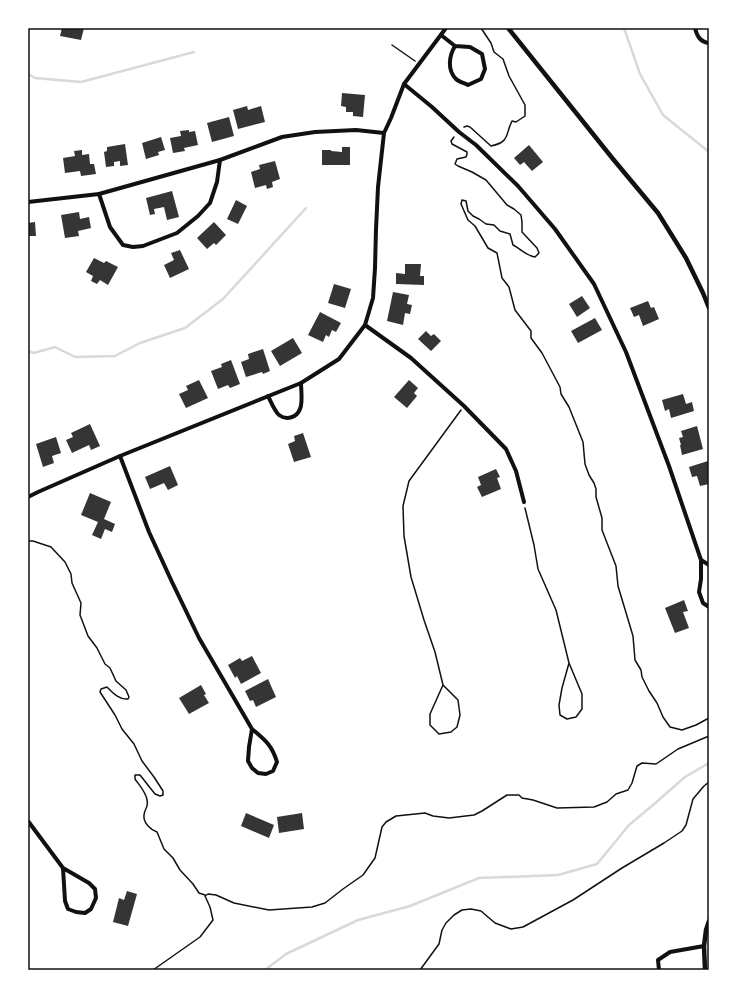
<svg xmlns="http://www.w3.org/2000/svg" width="737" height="998" font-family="Commissioner,sans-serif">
	<rect width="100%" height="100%" fill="#fff"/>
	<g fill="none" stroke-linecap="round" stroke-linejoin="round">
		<g stroke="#d9d9d9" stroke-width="2.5">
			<path d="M624,28L640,74L663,115L709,152"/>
			<path d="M28,74L35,78L81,82L194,52"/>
			<path d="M28,351L34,353L55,347L75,357L115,356L140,343L185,328L223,299L306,208"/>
			<path d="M265,970L286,954L358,920L410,906L479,878L558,875L597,864L629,825L653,805L685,777L709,763"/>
		</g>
	</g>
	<g fill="#353535">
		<path d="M62,28H84L81,40L60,36Z"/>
		<path d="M342,93L365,95L363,117L353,116V112H346V107L341,106Z"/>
		<path d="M247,106L248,110L261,106L265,122L238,129L233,110Z"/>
		<path d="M229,117L234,136L212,142L207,123Z"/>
		<path d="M189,130V132L195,131L198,145L184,148L185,151L173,153L170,138L181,136L180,131Z"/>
		<path d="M161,137L165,150L158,152L159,155L146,159L142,143Z"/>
		<path d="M125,144L128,165L120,166V161L114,162V166L106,167L104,152L107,151V147Z"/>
		<path d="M529,145L543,162L532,171L524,162L520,165L514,158Z"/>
		<path d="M342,147H350V165H322V150H331V151L342,152Z"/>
		<path d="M82,150V155L89,154L90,164H94L96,174L81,176L80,171L65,173L63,158L75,156L74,151Z"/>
		<path d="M275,161L280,179L272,182L273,187L267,189L266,185L255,188L251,172L260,169L259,165Z"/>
		<path d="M172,191L179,217L167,220L164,207L154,209L155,214L150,215L146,198Z"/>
		<path d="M236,200L247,206L238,224L227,219Z"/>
		<path d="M79,212L80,219L89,217L91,228L78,231L79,236L65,238L61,215Z"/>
		<path d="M35,222L36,236H28V223Z"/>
		<path d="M214,222L226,235L216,245L214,243L207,249L197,238Z"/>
		<path d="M180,250L189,269L170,278L164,265L174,260L171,253Z"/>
		<path d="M94,258L104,263L106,261L118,267L108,285L100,280L97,284L91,281L93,276L86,272Z"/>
		<path d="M405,264H421L420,276H424V285L396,284V273L405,274Z"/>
		<path d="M334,284L351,289L345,308L328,303Z"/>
		<path d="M393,292L409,295L407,304L412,305L410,314L405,313L403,325L387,321Z"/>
		<path d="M582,296L590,308L577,317L569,304Z"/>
		<path d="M648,301L651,308L654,307L659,319L643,326L639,315L634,317L630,308Z"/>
		<path d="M320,312L341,323L336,332L332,330L329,337L326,335L323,342L308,335Z"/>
		<path d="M595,318L602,330L578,343L571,331Z"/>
		<path d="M426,331L431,336L434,334L441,341L431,351L418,339Z"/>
		<path d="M293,338L302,353L280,366L271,351Z"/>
		<path d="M263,349L270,371L263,374L262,372L246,377L241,362L249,359L248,354Z"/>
		<path d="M231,360L240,384L230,388L228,385L218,389L211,371L222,367L221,364Z"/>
		<path d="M199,380L208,398L186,408L179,394L188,390L186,386Z"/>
		<path d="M409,380L418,388L414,393L417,396L407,408L394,397Z"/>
		<path d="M683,394L686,404L692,402L694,411L671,418L669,409L665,411L662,400Z"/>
		<path d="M90,424L100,446L91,450L89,445L72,453L66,440L73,437L71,433Z"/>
		<path d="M697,426L703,449L682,455L680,445H681L679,438L683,437L681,431Z"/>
		<path d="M303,433L311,457L294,462L288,444L295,441L294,436Z"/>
		<path d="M56,437L61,453L52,456L54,463L43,467L36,444Z"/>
		<path d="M708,461L709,466V484L700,486L697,476L692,477L689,467Z"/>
		<path d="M170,466L178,485L168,490L164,483L150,489L145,477Z"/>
		<path d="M496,469L500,477L497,478L501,489L482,497L477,487L481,485L478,477Z"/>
		<path d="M90,493L111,502L104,519L115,524L112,532L105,529L101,539L92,535L98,522L81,515Z"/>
		<path d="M684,600L688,611L683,612L689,628L675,633L665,608Z"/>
		<path d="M252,656L261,673L241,684L237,676L235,678L228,665L240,658L242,661Z"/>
		<path d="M268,679L276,697L256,707L253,700L250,701L245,691Z"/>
		<path d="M201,685L206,694L204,695L209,703L189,714L179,698Z"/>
		<path d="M246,813L274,825L269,838L241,826Z"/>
		<path d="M302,813L304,829L279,833L277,817Z"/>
		<path d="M127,891L137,894L128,926L113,922L119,898L124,900Z"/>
	</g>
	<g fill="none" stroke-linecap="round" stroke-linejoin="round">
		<g stroke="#111" stroke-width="1.5">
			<path d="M392,45L415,61"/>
			<path d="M464,127L467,126L470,127L491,146C510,142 505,135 512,121L516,122L525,116V105L509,76L503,59L494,52L491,43L481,28"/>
			<path d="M454,137L451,141L452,144L467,152V154L466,157L457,159L455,164L458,166L472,172L486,180L507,205L514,209L521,215L522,222V232L537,248L539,253L535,257C527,256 521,249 513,245L510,234L500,231L494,225L486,224L479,219L473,216L468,211L466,201L462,200L461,204L468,220L475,226L488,248L497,253L502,278L509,287L515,310L531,331V338L542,353L560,387L561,394L569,407L583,442L585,464L589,475L594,483L596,489V497L602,518V530L616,566L618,586L633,636L635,660L641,670L642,677L649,691L657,703L663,717L670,727L682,730L696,725L709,718"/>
			<path d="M525,508L534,545L538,569L556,610L569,663L562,688L559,705L560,715L567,719L576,717L582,709V694L569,663"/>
			<path d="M28,541H33L51,547L65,562L71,574L72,583L81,603L80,615L88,636L97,648L105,664L110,668L116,681L126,690L129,697L128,699C119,700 113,693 107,687L101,689L100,692L115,715L122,729L134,744L142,761L154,777L163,791V795L160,796L155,794L140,775H135V779C139,785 146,792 147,800C149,808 144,809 144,815C143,823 151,830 157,832L164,849L173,858L180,870L193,884L199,893L205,895"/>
			<path d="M443,685L458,700L460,715L457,727L451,732L439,734L430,725V714L443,685L435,652L424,620L411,577L404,536L403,506L409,481L461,410"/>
			<path d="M153,970L200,937L213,920L210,907L205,896L208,894L216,895L234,903L269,910L312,907L325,903L343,889L363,875L375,858L382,827L386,822L396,816L425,813L433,816L449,818L474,815L482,811L507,795H519L522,798L533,800L557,808L594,807L607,802L616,794L628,790L632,783L637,766L642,763L656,764L678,749L709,736"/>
			<path d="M420,970L439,944L442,930L446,923L454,915L462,910L471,909L481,911L495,923L511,929L523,927L573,900L622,868L664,843L682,831L686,825L693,799L704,786L709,782"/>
		</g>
		<g stroke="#111" stroke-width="4">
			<path d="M695,28C697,36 700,42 709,43"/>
			<path d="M441,35L455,46L470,47L482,54L485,69L481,79L468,85C464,83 459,82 456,79C447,70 449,56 455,46"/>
			<path d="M404,84L432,107L459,132L476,145L518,186L555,229L594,284L626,352L669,466L701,560V579L699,592L703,603L709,607"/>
			<path d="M99,194L110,227L123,245L133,247L143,246L177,233L198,216L210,203L217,182L220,160"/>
			<path d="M28,202L99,194L220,160L282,137L315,132L356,130L384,133"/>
			<path d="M365,325L411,358L464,406L506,449L516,471L524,502"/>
			<path d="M268,396C270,400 275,412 279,415C287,421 297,417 300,409C303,403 301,389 301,383"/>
			<path d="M120,456L149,532L172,582L199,638L252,729L249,747L248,761L252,768L258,773L266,774L273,771L277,762C272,745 265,740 252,729"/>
			<path d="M28,497L38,492L120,456L301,383L339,359L365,325L373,298L375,268L376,229L378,187L384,133L391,118L404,84L446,28"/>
			<path d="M701,560L709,565"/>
			<path d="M28,821L63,868L89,883L95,889L96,898L91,909L85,913L76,912L68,909L65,901L63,868"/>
			<path d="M659,970L658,960L670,952L704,946"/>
		</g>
		<g stroke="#111" stroke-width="4.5">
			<path d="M508,28L613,159L658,213L686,258L703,293L709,308"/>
			<path d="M705,970L704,946L706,930L709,921"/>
		</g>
	</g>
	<rect width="737" height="998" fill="none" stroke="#ffffff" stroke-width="58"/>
	<rect x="29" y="29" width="679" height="940" fill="none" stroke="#111" stroke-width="1.5"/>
</svg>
